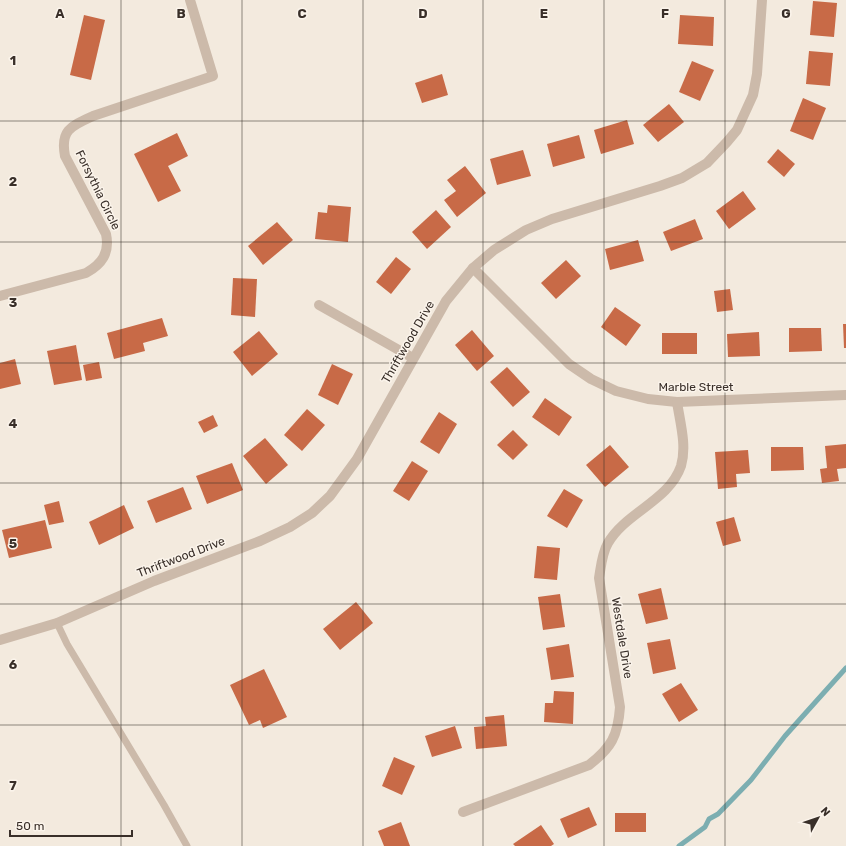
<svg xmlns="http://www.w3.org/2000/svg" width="846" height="846" font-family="Rubik,sans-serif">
	<rect width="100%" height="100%" fill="#f3eade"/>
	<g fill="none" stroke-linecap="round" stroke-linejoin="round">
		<path stroke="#7caeb1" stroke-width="5" d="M679,846L705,827L709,819L718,814L751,780L785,736L846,668"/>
	</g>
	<g fill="#c86a47">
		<path d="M813,1L837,3L834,37L810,35Z"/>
		<path d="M84,15L105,20L91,80L70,75Z"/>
		<path d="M680,15L714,17L713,46L678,44Z"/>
		<path d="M809,51L833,53L830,86L806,84Z"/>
		<path d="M692,61L714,70L700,101L679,92Z"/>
		<path d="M442,74L448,95L422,103L415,83Z"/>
		<path d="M803,98L826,108L813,140L790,131Z"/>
		<path d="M669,104L684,122L658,142L643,125Z"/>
		<path d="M627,120L634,144L601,154L594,130Z"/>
		<path d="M177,133L188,156L168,166L181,191L158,202L134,154Z"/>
		<path d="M579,135L585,158L553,167L547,144Z"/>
		<path d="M778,149L795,164L784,177L767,162Z"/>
		<path d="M523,150L531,176L497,185L490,159Z"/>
		<path d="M465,166L486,193L457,217L444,200L456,191L447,180Z"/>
		<path d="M743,191L756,209L729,229L716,211Z"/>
		<path d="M328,205L351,207L348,242L315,239L318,212L327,213Z"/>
		<path d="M436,210L451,227L427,249L412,232Z"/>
		<path d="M695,219L703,239L671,251L663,232Z"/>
		<path d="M277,222L293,240L263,265L248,246Z"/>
		<path d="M638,240L644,261L610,270L605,249Z"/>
		<path d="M396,257L411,269L391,294L376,282Z"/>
		<path d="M566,260L581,276L556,299L541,283Z"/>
		<path d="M233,278L257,279L255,317L231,315Z"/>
		<path d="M730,289L733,310L717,312L714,291Z"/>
		<path d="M615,307L641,325L626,346L601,327Z"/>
		<path d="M162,318L168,336L143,343L145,351L114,359L107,333Z"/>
		<path d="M843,324H846V348H844Z"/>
		<path d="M789,328H821L822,351L789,352Z"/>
		<path d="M472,330L494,356L477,371L455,345Z"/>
		<path d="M259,331L278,354L252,376L233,352Z"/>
		<path d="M759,332L760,356L728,357L727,334Z"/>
		<rect x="662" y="333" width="35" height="21"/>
		<path d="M76,345L82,380L54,385L47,351Z"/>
		<path d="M15,359L21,384L0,389V363Z"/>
		<path d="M99,362L102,378L86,381L83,365Z"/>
		<path d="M332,364L353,374L338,405L318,395Z"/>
		<path d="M507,367L530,392L513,407L490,382Z"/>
		<path d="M545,398L572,417L559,436L532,417Z"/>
		<path d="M307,409L325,425L302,451L284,435Z"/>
		<path d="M439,412L457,424L439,454L420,442Z"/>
		<path d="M213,415L218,426L204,433L198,422Z"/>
		<path d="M513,430L528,445L513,460L497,445Z"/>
		<path d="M265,438L288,465L266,484L243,456Z"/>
		<path d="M846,444V468L837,469L839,481L822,483L820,469L827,468L825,446Z"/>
		<path d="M610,445L629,467L605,487L586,465Z"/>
		<path d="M771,447H803L804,470L771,471Z"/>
		<path d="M748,450L750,473L736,474L737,487L718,489L715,452Z"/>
		<path d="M412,461L428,471L409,501L393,491Z"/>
		<path d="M232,463L243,490L207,504L196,476Z"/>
		<path d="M183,487L192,509L156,523L147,501Z"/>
		<path d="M564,489L583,500L567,528L547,516Z"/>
		<path d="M59,501L64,522L49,525L44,505Z"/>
		<path d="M124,505L134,528L99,545L89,522Z"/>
		<path d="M734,517L741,541L723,546L716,522Z"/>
		<path d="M45,520L52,548L9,558L2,530Z"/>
		<path d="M537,546L560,548L557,580L534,578Z"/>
		<path d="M661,588L668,619L646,624L638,594Z"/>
		<path d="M560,594L565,627L543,630L538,597Z"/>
		<path d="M356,602L373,623L340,650L323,629Z"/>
		<path d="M670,639L676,669L653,674L647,643Z"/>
		<path d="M569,644L574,677L551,680L546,648Z"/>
		<path d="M264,669L287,717L263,728L260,720L249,725L230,685Z"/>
		<path d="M681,683L698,710L679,722L662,694Z"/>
		<path d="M554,691L574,692L573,724L544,722L545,703H553Z"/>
		<path d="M504,715L507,746L476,749L474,727L486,726L485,717Z"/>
		<path d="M455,726L462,748L432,757L425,736Z"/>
		<path d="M394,757L415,766L402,795L382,786Z"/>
		<path d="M589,807L597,825L568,838L560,819Z"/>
		<rect x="615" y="813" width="31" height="19"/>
		<path d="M401,822L410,846H384L378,831Z"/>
		<path d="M541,825L554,844L551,846H515L513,844Z"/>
	</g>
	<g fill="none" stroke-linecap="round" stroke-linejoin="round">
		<path stroke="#ccbaaa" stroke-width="7" d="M57,623L67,644L164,805L187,846"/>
		<g stroke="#ccbaaa" stroke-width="10">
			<path d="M473,268L569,364L591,379L616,391L648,399L677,402L846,395"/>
			<path d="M0,296L86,273C102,264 110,253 106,234L65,156C60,130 71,126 93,116L213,76L190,0"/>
			<path d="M319,305L413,358"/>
			<path d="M0,640L57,623L154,581L260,541L290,527L312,513L330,496L357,459L446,301L473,268L494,250L526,230L552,219L660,186L682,178L707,163L727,142L737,130L753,95L757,74L762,0"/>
			<path d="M463,812L589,765C611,748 618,736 620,707L599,578C601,566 602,553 608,543C626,512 669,501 681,466C687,446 680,422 677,402"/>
		</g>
	</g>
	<path fill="none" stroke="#392f29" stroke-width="1" stroke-opacity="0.55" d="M121,0V846M242,0V846M363,0V846M483,0V846M604,0V846M725,0V846M0,121H846M0,242H846M0,363H846M0,483H846M0,604H846M0,725H846"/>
	<g text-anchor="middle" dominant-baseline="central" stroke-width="3" stroke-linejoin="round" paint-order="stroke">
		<g font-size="12" fill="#392f29" stroke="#fbf4eb">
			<text transform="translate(98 190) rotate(64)">Forsythia Circle</text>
			<text transform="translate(408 342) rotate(-60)">Thriftwood Drive</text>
			<text x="696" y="387">Marble Street</text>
			<text transform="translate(181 557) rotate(-21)">Thriftwood Drive</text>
			<text transform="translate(622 638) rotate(81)">Westdale Drive</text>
		</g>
	</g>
	<g font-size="13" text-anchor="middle" font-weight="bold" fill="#392f29" stroke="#fbf4eb" stroke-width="3" stroke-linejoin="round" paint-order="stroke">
		<text x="60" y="18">A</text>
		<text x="181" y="18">B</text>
		<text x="302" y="18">C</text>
		<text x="423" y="18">D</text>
		<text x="544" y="18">E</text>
		<text x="665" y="18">F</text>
		<text x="786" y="18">G</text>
		<text x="13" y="65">1</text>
		<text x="13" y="186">2</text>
		<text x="13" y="307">3</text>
		<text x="13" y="428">4</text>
		<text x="13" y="548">5</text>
		<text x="13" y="669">6</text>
		<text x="13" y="790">7</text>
	</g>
	<g transform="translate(818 818) rotate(50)" stroke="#fbf4eb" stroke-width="3" paint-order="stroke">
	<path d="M0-3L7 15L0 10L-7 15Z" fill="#392f29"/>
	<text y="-6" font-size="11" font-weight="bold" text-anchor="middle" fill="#392f29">N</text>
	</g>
	<path d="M10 830v6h122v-6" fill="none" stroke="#392f29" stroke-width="2"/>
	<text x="16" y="830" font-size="12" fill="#392f29" stroke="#fbf4eb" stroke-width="3" paint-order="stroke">50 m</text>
</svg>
